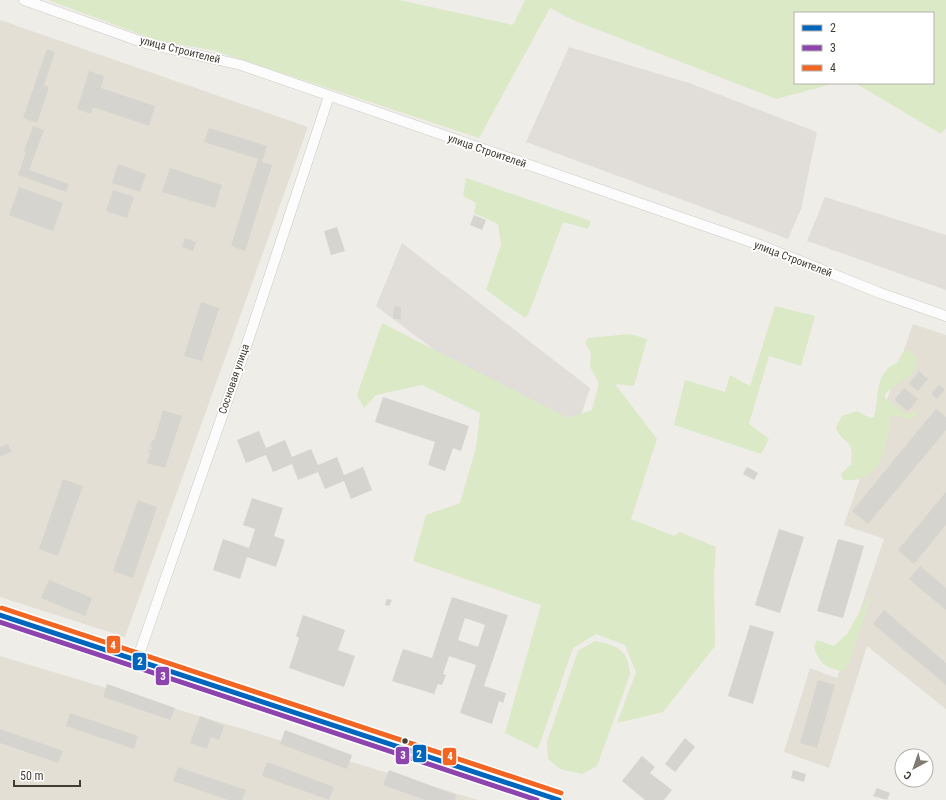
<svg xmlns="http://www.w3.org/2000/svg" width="946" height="800" font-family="'Roboto Condensed',sans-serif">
	<rect width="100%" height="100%" fill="#eeede8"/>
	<g fill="#e3dfd5">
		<path d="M0,20L308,127L125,637L0,597Z"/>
		<path d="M913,324L946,335V709L867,646L829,768L784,752L810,668L837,678L884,539L844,525Z"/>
		<path d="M0,656L478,800H0Z"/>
	</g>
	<g fill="#e1ded9">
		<path d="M569,47L689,83L817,132L801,209L788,239L526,142Z"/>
		<path d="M825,197L946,235V290L807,241Z"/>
		<path d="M402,243L590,388L569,452L376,306Z"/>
	</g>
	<g fill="#dbe9c7">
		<path d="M48,0H399L513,25L525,0H946V128L941,134L855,83H933V13H795V83H836L776,99L573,20L550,8L479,138L212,50L158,41Z"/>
		<path d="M466,178L591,221L588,229L563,222L529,313L525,318L486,290L501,244L498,224L474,213L476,203L463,196Z"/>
		<path d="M775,306L815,316L801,366L769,356L749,424L769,439L761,454L674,425L685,380L725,392L730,375L750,386Z"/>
		<path d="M382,323L568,418L592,410L599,383L590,367L591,352L585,343L588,338L630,334L647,339L634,386L615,384L657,439L631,519L674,536L680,532L716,547L714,577L715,646L663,712L617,723L636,672L625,645L596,634L573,648L538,749L505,733L541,605L413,561L426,515L460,503L476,448L480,413L422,385L376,395L364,408L357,395Z"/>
		<path d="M906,350C910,351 914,353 916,357C923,374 893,385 887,392C885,394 885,396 885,398L906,414L917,411V415L909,419L892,415C890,419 891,425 889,430C882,458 878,483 843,480L841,474L848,467L851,465C855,435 842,446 836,427L842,416L857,411L870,418L874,417C880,397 873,373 897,363L903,352Z"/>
		<path d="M872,594L849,663L844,671C828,670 817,662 814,646L817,640L834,646L847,634L863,606Z"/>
		<path d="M595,641C619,646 628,650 630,675L597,766L582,774L560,769L548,759L547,742L578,651Z"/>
	</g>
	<g fill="#d6d4ce" fill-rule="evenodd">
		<path d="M47,49L55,52L44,85L49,87L37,123L23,118Z"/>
		<path d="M89,71L104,76L101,88L155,106L149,126L93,107L91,114L77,109Z"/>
		<path d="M33,126L44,130L29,170L69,184L66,192L18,175L26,152L24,151Z"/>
		<path d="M209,128L267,146L262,162L272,165L245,251L231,246L258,159L204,142Z"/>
		<path d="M118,164L146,174L140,192L112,183Z"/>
		<path d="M170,168L222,185L215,208L162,192Z"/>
		<path d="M19,187L63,203L53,231L9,215Z"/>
		<path d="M113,190L134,197L127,218L106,211Z"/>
		<path d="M474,215L486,220L482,230L470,225Z"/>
		<path d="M337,227L345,251L331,255L324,231Z"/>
		<path d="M185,238L196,242L193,251L182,247Z"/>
		<path d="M201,302L219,308L202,361L184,356Z"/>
		<path d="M394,306L401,307V319H393Z"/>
		<path d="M919,371L928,379L918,391L909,384Z"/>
		<path d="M939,385L945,389L937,399L931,394Z"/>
		<path d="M904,388L918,399L908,411L894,400Z"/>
		<path d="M383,397L469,426L461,451L453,448L445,471L428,465L435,442L375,422Z"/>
		<path d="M936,409L946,417V430L868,524L852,511Z"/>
		<path d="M163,410L182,416L165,468L147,463L150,453L148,452L149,449L151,450L152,447H150L152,440L154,441Z"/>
		<path d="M259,431L266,448L285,440L292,457L311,449L318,465L337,457L344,475L363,467L372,490L351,499L344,481L325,489L318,472L298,480L292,464L273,472L266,455L246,463L237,440Z"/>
		<path d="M8,444L11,452L0,456V447Z"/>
		<path d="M747,467L758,473L754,480L743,474Z"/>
		<path d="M63,479L83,486L58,556L39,549Z"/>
		<path d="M946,492V525L914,564L898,550Z"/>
		<path d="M252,498L283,508L274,536L285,540L276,567L247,557L240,579L213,570L223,539L249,548L255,529L243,525Z"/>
		<path d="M138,500L157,507L133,578L113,571Z"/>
		<path d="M779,529L804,537L780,613L755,605Z"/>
		<path d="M838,539L864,546L843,618L817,611Z"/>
		<path d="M920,566L946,588V610L909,579Z"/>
		<path d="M49,580L92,598L85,616L41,598Z"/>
		<path d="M452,597L508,615L484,686L506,693L503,703L499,701L492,724L460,713L476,665L449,656L443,674L446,675L442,685L438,684L434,694L392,681L403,649L432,658ZM465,618L485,625L478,647L458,640Z"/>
		<path d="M387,599L392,600L389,606L385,605Z"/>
		<path d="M884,610L946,663V685L873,624Z"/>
		<path d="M303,615L345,630L338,650L355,656L344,687L289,668L299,638L296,636Z"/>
		<path d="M750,625L774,632L753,704L728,696Z"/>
		<path d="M818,680L835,685L817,748L800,743Z"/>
		<path d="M107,684L175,708L170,720L103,697Z"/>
		<path d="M70,713L138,736L134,749L66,726Z"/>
		<path d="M200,716L224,726L219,740L211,737L207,749L190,743Z"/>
		<path d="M0,729L63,751L58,763L0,743Z"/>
		<path d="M285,730L352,755L347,769L280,744Z"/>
		<path d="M685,738L695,747L675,772L665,764Z"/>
		<path d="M642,756L655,767L650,773L672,790L664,800H645L622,781Z"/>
		<path d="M267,762L334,787L329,800L262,776Z"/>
		<path d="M178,767L246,790L242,800H228L173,781Z"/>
		<path d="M389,770L456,795L455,800H425L383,785Z"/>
		<path d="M793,770L806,774L804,782L791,778Z"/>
		<path d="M877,788L890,793L887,800L873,796Z"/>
	</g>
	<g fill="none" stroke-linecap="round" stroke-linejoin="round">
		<defs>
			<g id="minor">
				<path d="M24,0L145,43L241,65L760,245L880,293L946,316"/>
				<path d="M0,615L559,800"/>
				<path d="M137,660L243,356L329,96"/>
			</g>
		</defs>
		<use href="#minor" stroke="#cbc9c4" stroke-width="11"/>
		<use href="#minor" stroke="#fcfcfc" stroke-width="10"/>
		<defs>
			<path id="bus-1" d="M0,615L559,800"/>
			<path id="bus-2" d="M0,622L537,800"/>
			<path id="bus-3" d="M2,608L561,793"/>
		</defs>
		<use href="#bus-1" stroke="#fff" stroke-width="8"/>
		<use href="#bus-2" stroke="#fff" stroke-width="8"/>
		<use href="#bus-3" stroke="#fff" stroke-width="8"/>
		<use href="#bus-1" stroke="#0065bd" stroke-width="5"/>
		<use href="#bus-2" stroke="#8e44ad" stroke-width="5"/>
		<use href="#bus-3" stroke="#f26522" stroke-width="5"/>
	</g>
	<circle fill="#433e34" stroke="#fff" stroke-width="1.5" cx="405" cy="741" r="3.5"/>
	<g text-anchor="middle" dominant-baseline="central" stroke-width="3.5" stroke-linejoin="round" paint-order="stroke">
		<g font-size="11" fill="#433e34" stroke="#fff">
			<text transform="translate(180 50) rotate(14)">улица Строителей</text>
			<text transform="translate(487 151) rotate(19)">улица Строителей</text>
			<text transform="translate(793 259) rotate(21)">улица Строителей</text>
			<text transform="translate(234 379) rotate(-71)">Сосновая улица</text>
		</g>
	</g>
	<g stroke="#fff" stroke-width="1.5">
		<rect x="106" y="635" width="15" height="19" rx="4" fill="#f26522"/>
		<rect x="132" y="652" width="15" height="19" rx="4" fill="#0065bd"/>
		<rect x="155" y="666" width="15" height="20" rx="4" fill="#8e44ad"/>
		<rect x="412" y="744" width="15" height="19" rx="4" fill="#0065bd"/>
		<rect x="395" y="746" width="15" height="19" rx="4" fill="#8e44ad"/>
		<rect x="442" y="747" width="15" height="19" rx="4" fill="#f26522"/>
	</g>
	<g font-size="11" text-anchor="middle" font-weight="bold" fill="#fff">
		<text x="113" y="649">4</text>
		<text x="140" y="665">2</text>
		<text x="163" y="680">3</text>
		<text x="419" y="758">2</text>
		<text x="403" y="759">3</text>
		<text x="450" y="760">4</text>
	</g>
	<rect x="794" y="12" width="140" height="72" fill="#ffffff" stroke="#b4b2ae"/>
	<rect x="802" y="25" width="20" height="6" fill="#0065bd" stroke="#b4b2ae"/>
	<text x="830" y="32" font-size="12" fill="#433e34">2</text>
	<rect x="802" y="45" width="20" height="6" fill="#8e44ad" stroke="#b4b2ae"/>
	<text x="830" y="52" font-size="12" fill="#433e34">3</text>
	<rect x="802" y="65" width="20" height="6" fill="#f26522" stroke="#b4b2ae"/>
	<text x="830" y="72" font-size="12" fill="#433e34">4</text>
	<g transform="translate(914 768) rotate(220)"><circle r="19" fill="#ffffff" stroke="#b4b2ae"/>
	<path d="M0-3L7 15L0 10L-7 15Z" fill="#7f7b73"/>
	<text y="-6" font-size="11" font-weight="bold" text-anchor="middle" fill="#433e34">С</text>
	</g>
	<path d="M14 780v6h66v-6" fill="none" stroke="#433e34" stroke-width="2"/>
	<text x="20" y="780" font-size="12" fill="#433e34" stroke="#ffffff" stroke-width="3" paint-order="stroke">50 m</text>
</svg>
